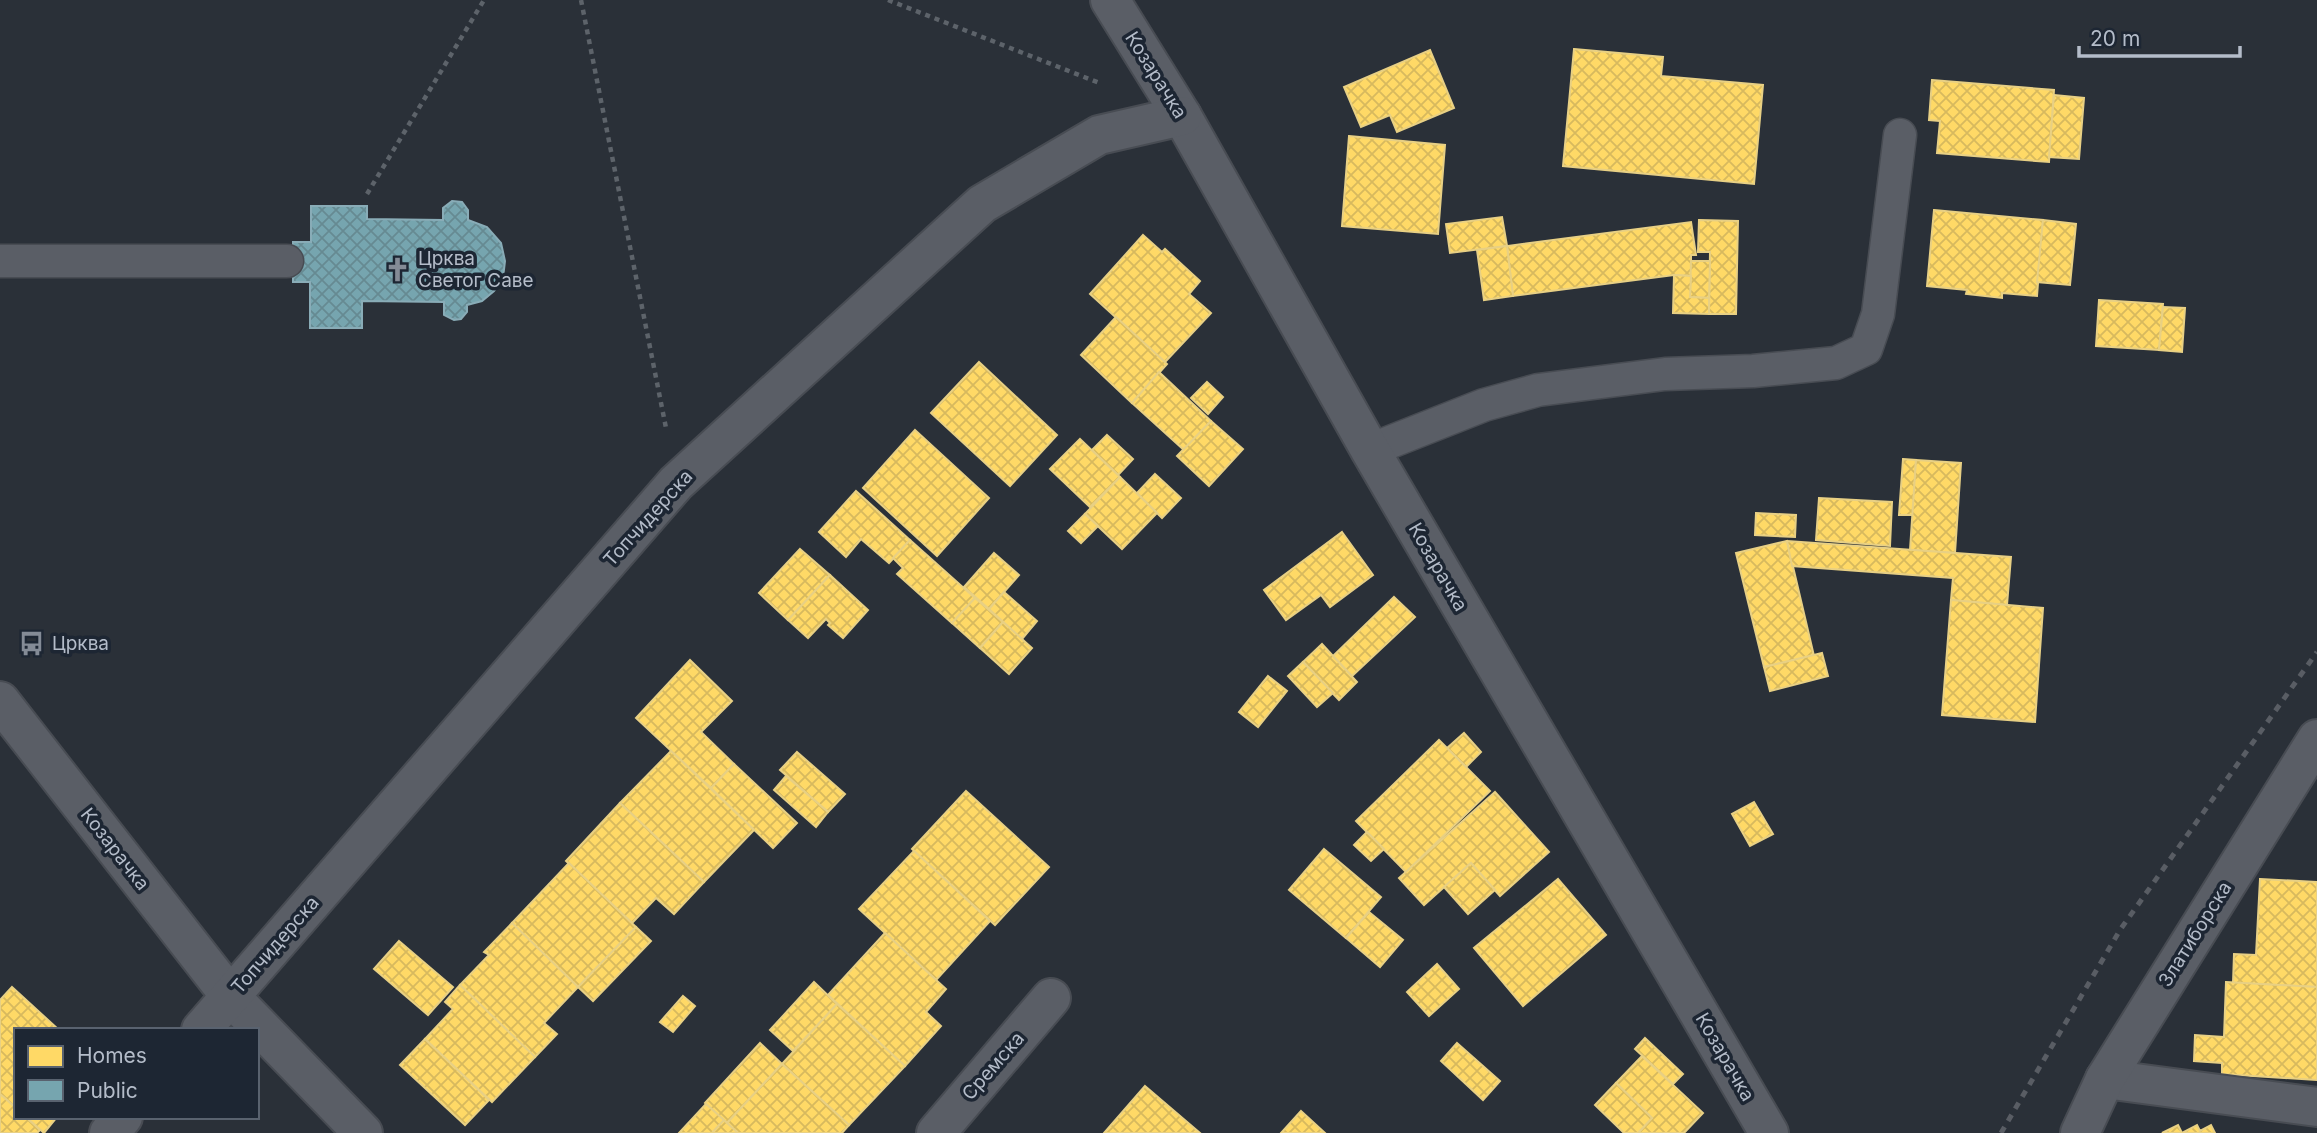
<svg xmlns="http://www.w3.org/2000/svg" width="2317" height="1133" font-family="Inter,sans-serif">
	<defs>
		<pattern id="homes-cross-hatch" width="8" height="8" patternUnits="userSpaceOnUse" patternTransform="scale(1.75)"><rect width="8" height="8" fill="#ffd966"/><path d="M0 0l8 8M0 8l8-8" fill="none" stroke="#d7b95e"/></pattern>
		<pattern id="public-cross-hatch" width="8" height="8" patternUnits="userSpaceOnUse" patternTransform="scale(1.75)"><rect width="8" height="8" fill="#76a5af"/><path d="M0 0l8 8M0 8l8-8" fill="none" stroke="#668a92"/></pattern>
	</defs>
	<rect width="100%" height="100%" fill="#2a3038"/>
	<g fill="url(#homes-cross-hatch)" stroke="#e8d084" stroke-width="2">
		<path d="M1574,49L1663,57L1661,76L1763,85L1754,184L1563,166Z"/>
		<path d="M1430,50L1454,108L1397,132L1390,115L1361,127L1344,87Z"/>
		<path d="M1932,80L2054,90L2049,162L1937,153L1940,121L1929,120Z"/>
		<path d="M2054,95L2084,98L2079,159L2049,157Z"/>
		<path d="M1349,136L1445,145L1438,234L1342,226Z"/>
		<path d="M1934,210L2043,220L2037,296L2002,293V298L1966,294L1967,290L1927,286Z"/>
		<path d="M1502,217L1507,246L1450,253L1446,224Z"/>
		<path d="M1699,220L1738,221L1736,314H1709L1710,252H1698Z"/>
		<path d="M2043,220L2076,224L2070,285L2037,282Z"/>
		<path d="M1691,222L1696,255H1691V276L1674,275L1513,296L1507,246Z"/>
		<path d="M1143,235L1162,252L1165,249L1200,281L1189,294L1211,313L1165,362L1090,294Z"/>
		<path d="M1507,246L1513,296L1484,300L1477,250Z"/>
		<path d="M1691,261H1710L1709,298L1690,297Z"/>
		<path d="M1674,275L1691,276L1690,297L1709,298V314L1673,313Z"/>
		<path d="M2099,300L2163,304L2159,350L2096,346Z"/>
		<path d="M2163,307L2185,308L2182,352L2159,350Z"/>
		<path d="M1116,317L1167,364L1132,403L1081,355Z"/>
		<path d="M979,362L1057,435L1010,486L931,413Z"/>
		<path d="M1159,372L1211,421L1184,450L1132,403Z"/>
		<path d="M1207,382L1223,397L1208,414L1191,398Z"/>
		<path d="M1211,421L1243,449L1209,486L1177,456Z"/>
		<path d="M915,430L989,498L937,556L863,488Z"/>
		<path d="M1107,435L1133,459L1118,475L1092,450Z"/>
		<path d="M1080,439L1120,477L1090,507L1050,469Z"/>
		<path d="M1903,459L1916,460L1913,515H1899Z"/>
		<path d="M1916,460L1961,463L1955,553L1910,550Z"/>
		<path d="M1155,474L1181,498L1162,518L1137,493Z"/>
		<path d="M1120,477L1157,513L1122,549L1085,514Z"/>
		<path d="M856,491L910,540L889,563L861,539L846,557L819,532Z"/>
		<path d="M1819,498L1892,502L1890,546L1816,540Z"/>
		<path d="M1756,513L1796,515L1795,537L1755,535Z"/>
		<path d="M1085,514L1098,526L1081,543L1068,531Z"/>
		<path d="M1342,532L1373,575L1330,607L1321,595L1286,620L1264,590Z"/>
		<path d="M910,540L975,598L952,623L897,574L903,568L893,558Z"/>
		<path d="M1787,541L1814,656L1764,667L1736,553Z"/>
		<path d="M1787,541L2011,557L2007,605L1951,600L1953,578L1792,566Z"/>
		<path d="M800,549L830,575L788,620L759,593Z"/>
		<path d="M994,553L1019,575L989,609L964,587Z"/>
		<path d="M830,575L868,610L843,638L828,625L830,623L826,619L808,638L788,620Z"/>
		<path d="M1004,592L1037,621L1022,639L989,609Z"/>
		<path d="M1394,597L1415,617L1352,676L1333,656Z"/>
		<path d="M975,598L1003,622L980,648L952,623Z"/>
		<path d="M1951,600L2043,608L2035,722L1942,715Z"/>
		<path d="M1003,622L1032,648L1009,674L980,648Z"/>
		<path d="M1322,644L1357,682L1339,700L1303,662Z"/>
		<path d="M1822,653L1828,676L1770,691L1764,667Z"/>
		<path d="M690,660L732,701L701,732L734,764L711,788L636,718Z"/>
		<path d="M1303,662L1333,693L1317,707L1288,676Z"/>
		<path d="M1268,676L1287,691L1258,727L1239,712Z"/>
		<path d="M1464,733L1481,752L1466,767L1447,748Z"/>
		<path d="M1439,740L1490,791L1406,872L1356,821Z"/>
		<path d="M671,751L754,830L704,882L620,803Z"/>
		<path d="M797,752L845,794L828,812L780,770Z"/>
		<path d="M734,764L797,823L773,848L711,788Z"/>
		<path d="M786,776L828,812L816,827L774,790Z"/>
		<path d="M966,791L1049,867L995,925L912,849Z"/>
		<path d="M1495,792L1549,852L1500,896L1471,863L1424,905L1399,878Z"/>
		<path d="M1754,802L1773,834L1750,846L1732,814Z"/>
		<path d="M620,803L704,882L674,914L656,898L632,923L566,861Z"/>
		<path d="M1367,832L1384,849L1371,861L1354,845Z"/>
		<path d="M1324,849L1381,897L1346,938L1289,890Z"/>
		<path d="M914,851L990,921L936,980L859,909Z"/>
		<path d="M569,863L636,927L578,987L512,923Z"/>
		<path d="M1471,863L1495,890L1468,914L1444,887Z"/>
		<path d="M1558,879L1606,935L1523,1006L1474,948Z"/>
		<path d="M2260,879L2317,882V987L2233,983L2234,954L2256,955Z"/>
		<path d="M1369,912L1403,940L1380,967L1346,938Z"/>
		<path d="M512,923L578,987L544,1023L557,1034L535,1057L460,985L489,955L484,952Z"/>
		<path d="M636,927L651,941L593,1001L578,987Z"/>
		<path d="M885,933L946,989L926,1012L941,1026L905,1066L828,995Z"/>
		<path d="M399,941L453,987L428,1015L374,969Z"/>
		<path d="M1437,964L1459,989L1429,1016L1407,992Z"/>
		<path d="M814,982L837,1004L793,1051L770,1030Z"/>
		<path d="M2226,982L2317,987V1080L2222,1074V1063L2194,1061L2195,1035L2224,1037Z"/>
		<path d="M460,985L535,1057L492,1102L425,1039L453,1009L445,1002Z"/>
		<path d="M12,987L59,1030H16V1108L0,1094V1000Z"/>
		<path d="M683,996L695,1006L673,1032L660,1022Z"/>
		<path d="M837,1004L905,1066L849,1125L782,1064Z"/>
		<path d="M1645,1038L1683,1074L1673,1084L1635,1049Z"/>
		<path d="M425,1039L489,1100L465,1125L400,1065Z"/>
		<path d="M760,1043L782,1064L727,1123L705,1103Z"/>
		<path d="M1457,1043L1500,1081L1483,1100L1441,1061Z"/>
		<path d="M1642,1056L1703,1113L1684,1133H1638L1652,1118L1616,1083Z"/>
		<path d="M782,1064L849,1125L842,1133H738L727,1123Z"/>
		<path d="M1616,1083L1652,1118L1638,1133H1624L1595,1105Z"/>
		<path d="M1145,1086L1200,1133H1104Z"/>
		<path d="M0,1094L16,1108V1117H26L40,1130L37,1133H0Z"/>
		<path d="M706,1104L724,1120L712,1133H679Z"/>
		<path d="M1301,1111L1325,1133H1281Z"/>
		<path d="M26,1117H57L44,1133Z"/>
		<path d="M724,1120L727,1123L738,1133H712Z"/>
		<path d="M2178,1125L2182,1133H2162Z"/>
		<path d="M2197,1125L2200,1131L2211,1125L2215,1133H2182Z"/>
	</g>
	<path fill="url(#public-cross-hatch)" stroke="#89acb7" stroke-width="2" d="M452,201L462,202L468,210V220L487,227L501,243L505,261L503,278L494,291L482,301L467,305V312L461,319L454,320L444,315V302L362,301V328H310V282H293V242H311V206H367V219L443,220V208Z"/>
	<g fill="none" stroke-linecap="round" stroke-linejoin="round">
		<defs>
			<g id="service">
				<path d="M0,261H287"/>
				<path d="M1370,450L1484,405L1538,390L1665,374L1753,371L1836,363L1866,349L1878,314L1900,135"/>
			</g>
			<g id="minor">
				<path d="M1110,0L1182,116L1370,450L1769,1133"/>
				<path d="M0,701L231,997L363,1133"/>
				<path d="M201,1030L676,483L982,204L1099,135L1182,116"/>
				<path d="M2105,1079L2317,1107"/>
				<path d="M109,1133L123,1117"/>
				<path d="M936,1133L1051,998"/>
				<path d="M2080,1133L2105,1079L2317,739"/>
			</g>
		</defs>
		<use href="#service" stroke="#484c53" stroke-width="35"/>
		<use href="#minor" stroke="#484c53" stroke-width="42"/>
		<g stroke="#5d636a" stroke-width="4.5" stroke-dasharray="5 5" stroke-linecap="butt">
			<path d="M581,0L666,428"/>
			<path d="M888,0L1102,84"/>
			<path d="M367,194L484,0"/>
		</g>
		<use href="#service" stroke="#5a5e66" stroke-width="32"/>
		<use href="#minor" stroke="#5a5e66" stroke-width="38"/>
		<path stroke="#595d64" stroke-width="5" stroke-dasharray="7 7" stroke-linecap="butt" d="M2001,1133L2120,930L2317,652"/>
	</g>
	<defs>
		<symbol id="church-bare" viewBox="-9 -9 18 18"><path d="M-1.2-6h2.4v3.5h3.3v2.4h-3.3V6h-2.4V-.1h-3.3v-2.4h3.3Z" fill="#848b96" stroke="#1d2633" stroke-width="2.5" paint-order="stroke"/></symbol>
		<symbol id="bus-bare" viewBox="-9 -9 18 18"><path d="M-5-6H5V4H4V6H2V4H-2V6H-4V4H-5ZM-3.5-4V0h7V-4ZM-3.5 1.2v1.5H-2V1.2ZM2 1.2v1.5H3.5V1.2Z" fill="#848b96" stroke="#1d2633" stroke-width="2.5" paint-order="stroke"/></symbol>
	</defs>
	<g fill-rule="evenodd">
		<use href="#church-bare" x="380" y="252" width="35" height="35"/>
		<use href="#bus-bare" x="14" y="626" width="35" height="35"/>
	</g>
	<g text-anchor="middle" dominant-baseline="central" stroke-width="7" stroke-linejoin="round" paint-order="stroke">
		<g font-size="19" fill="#b4bcc9" stroke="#1d2633">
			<text transform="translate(1156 75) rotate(58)">Козарачка</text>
			<text transform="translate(648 518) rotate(-48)">Топчидерска</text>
			<text transform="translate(1438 567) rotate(60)">Козарачка</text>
			<text transform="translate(115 849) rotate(52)">Козарачка</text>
			<text transform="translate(2195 934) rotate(-58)">Златиборска</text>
			<text transform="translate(275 945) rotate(-49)">Топчидерска</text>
			<text transform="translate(1725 1057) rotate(60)">Козарачка</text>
			<text transform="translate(993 1066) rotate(-49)">Сремска</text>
		</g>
		<g font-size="19" fill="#b4bcc9" stroke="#1d2633" text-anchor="start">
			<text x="418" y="258">Црква<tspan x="418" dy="22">Светог Саве</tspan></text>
			<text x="52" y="643">Црква</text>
		</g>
	</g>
	<rect x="14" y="1028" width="245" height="91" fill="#1d2633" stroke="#59626f" stroke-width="2"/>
	<rect x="28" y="1046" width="35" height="21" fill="#ffd966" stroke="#59626f" stroke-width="2"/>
	<text x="77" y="1063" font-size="21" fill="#b4bcc9">Homes</text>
	<rect x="28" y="1080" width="35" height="21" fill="#76a5af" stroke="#59626f" stroke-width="2"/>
	<text x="77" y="1098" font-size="21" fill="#b4bcc9">Public</text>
	<path d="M2079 46v10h161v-10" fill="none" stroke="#b4bcc9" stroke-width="3.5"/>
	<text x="2090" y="46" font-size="21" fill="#b4bcc9" stroke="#1d2633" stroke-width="5" paint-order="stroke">20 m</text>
</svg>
